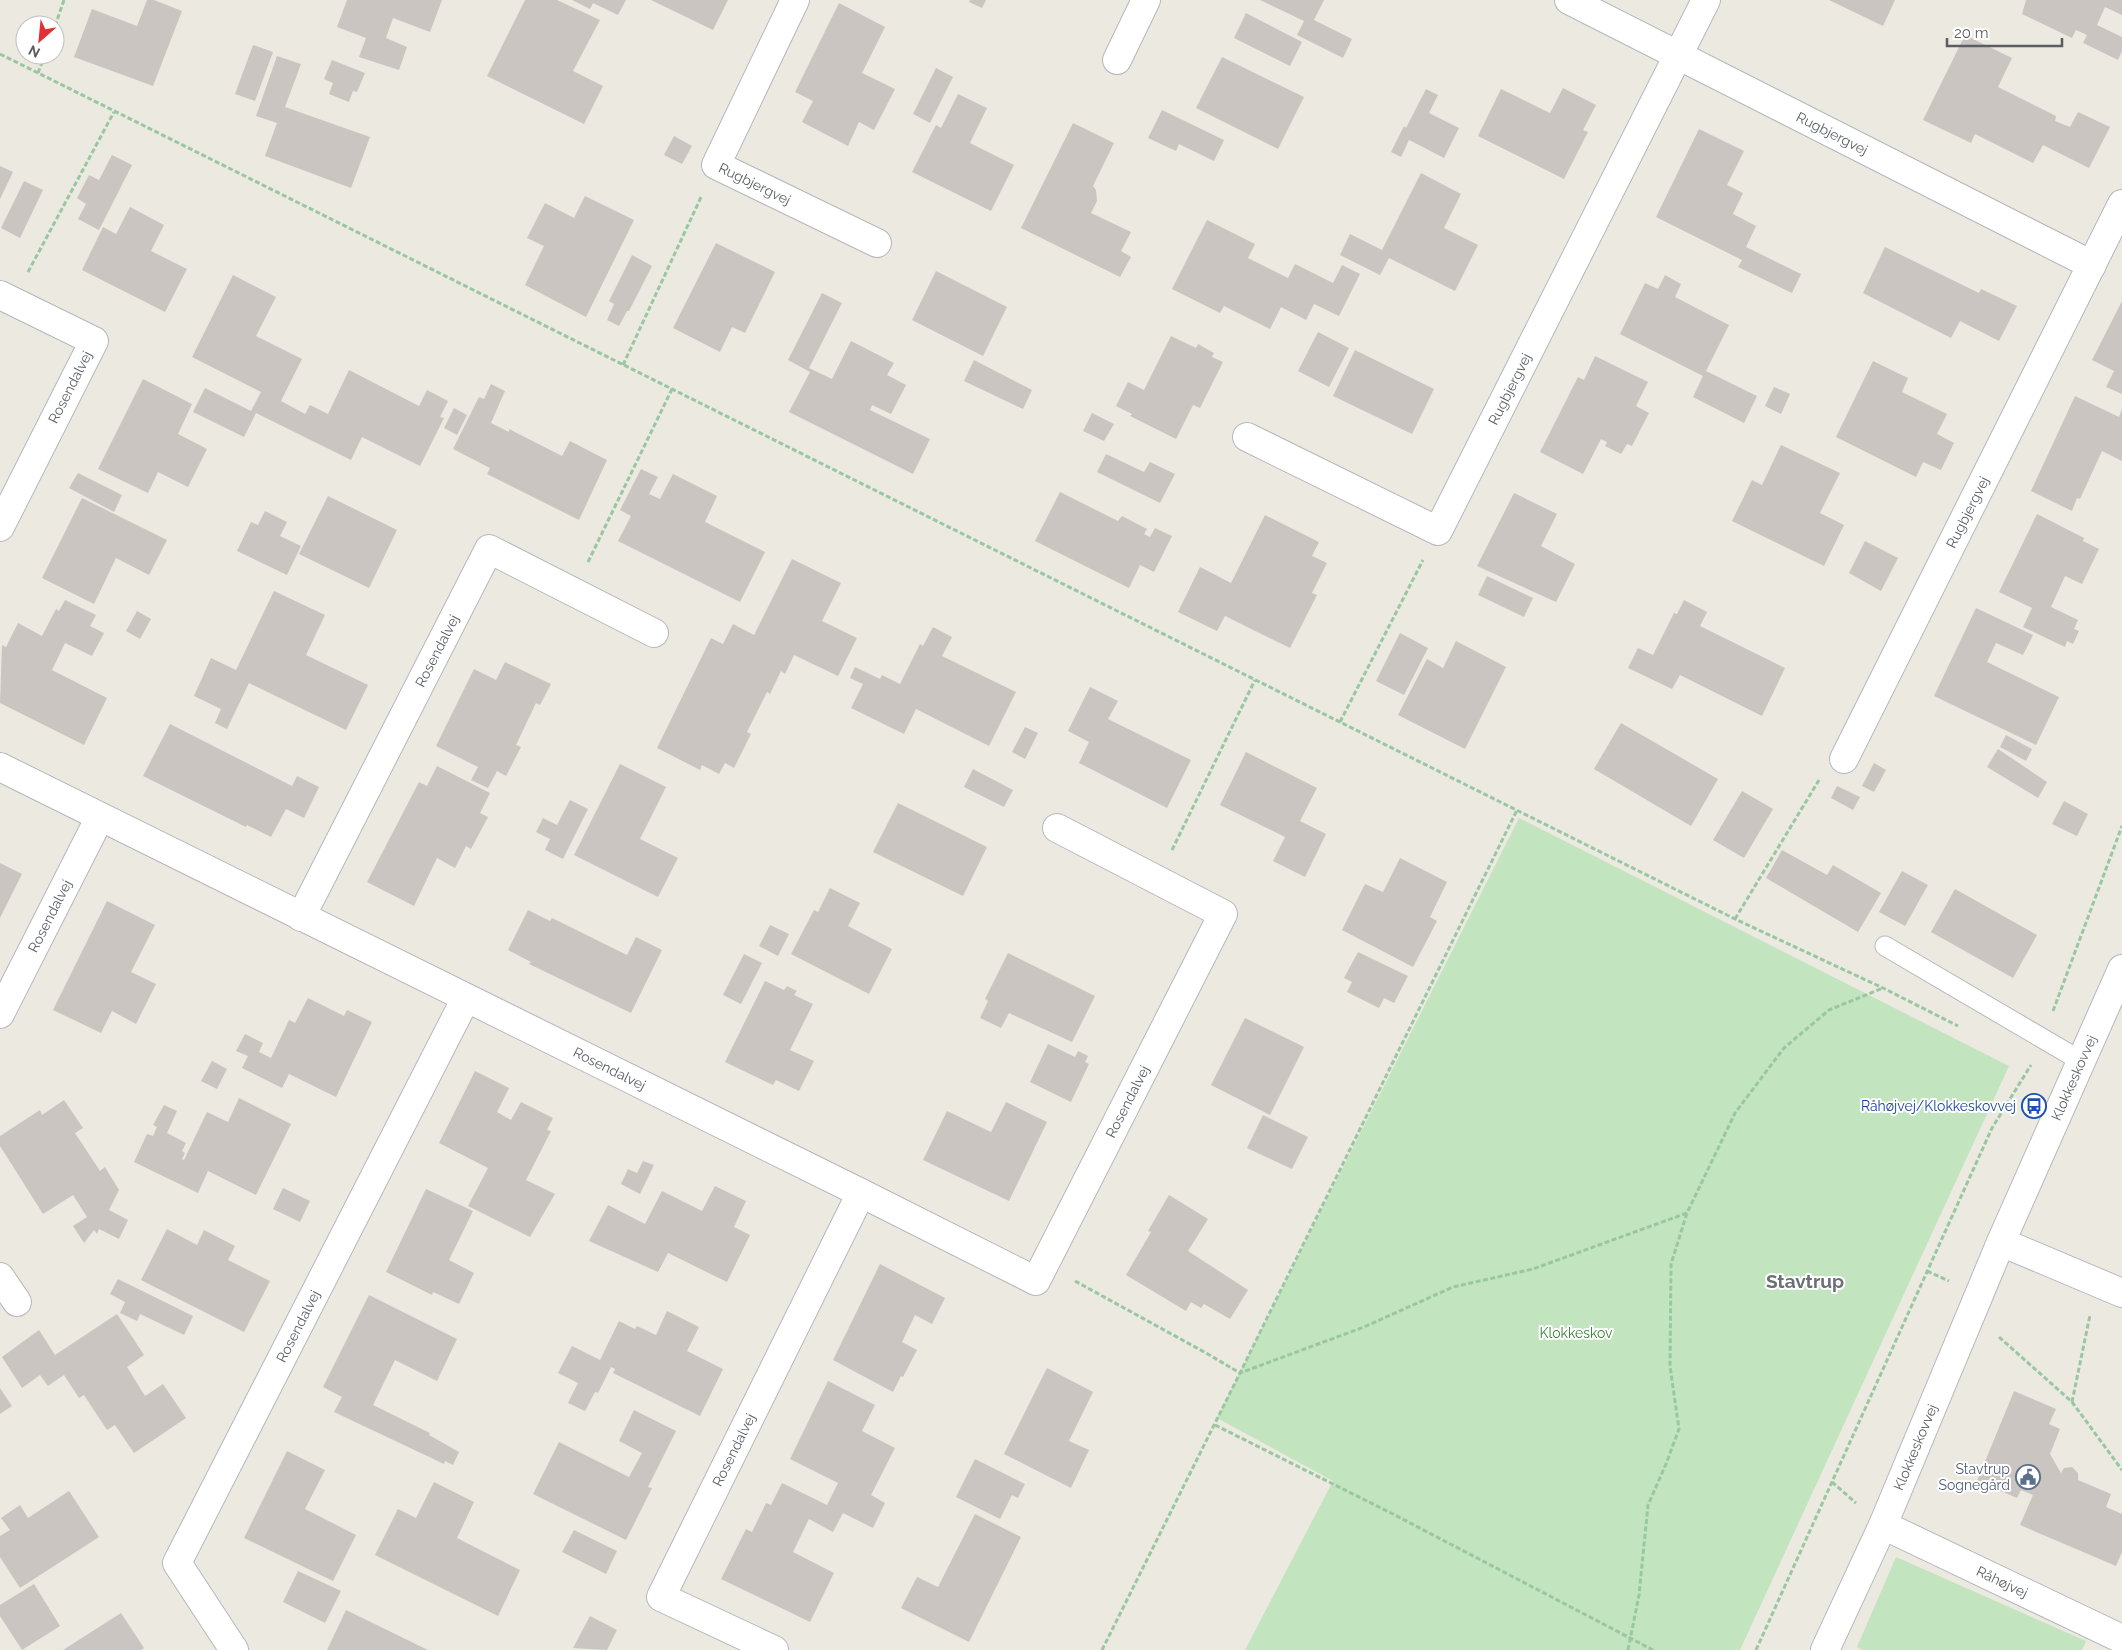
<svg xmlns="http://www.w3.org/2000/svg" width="2122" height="1650" font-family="Raleway,sans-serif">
	<rect width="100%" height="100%" fill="#ece9e1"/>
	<g fill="#c2e4be">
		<path d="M1519,818L2009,1066L1740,1650H1245L1333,1481L1217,1418Z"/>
		<path d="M1896,1557L2086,1641L2082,1650H1862L1857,1647Z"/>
	</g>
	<g fill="#cac5c1">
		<path d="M147,0H154L182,11L153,86L74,57L92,9L137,26Z"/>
		<path d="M347,0H442L430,32L393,18L386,38L407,47L399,70L359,57L366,38L337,27Z"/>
		<path d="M525,0H557L600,20L573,71L603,86L584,124L487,76Z"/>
		<path d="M572,0H626L618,15L593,3L590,9Z"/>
		<path d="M651,0H728L713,30Z"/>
		<path d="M970,0H986L982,8L969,2Z"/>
		<path d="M1260,0H1324L1314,20L1352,39L1343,58L1297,35L1304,21Z"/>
		<path d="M1829,0H1895L1883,26Z"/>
		<path d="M2026,0H2122V15L2105,7L2097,25L2122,37V51L2118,60L2083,43L2087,35L2076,30L2072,38L2022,14Z"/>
		<path d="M839,3L885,27L862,73L895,89L874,130L859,122L848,146L802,122L813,101L795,92Z"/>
		<path d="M1246,13L1302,42L1290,66L1234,38Z"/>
		<path d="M1965,35L2012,58L1998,87L2056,116L2055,121L2070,127L2078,112L2110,127L2089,168L2043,145L2033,163L1975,134L1971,143L1923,120Z"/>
		<path d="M253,45L273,52L255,101L235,94Z"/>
		<path d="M277,56L301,64L285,107L370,137L351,188L265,156L277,123L256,116Z"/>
		<path d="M1222,57L1304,97L1278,149L1196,108Z"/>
		<path d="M332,60L365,73L357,92L353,91L349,102L329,94L333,83L324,79Z"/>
		<path d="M936,68L953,77L930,123L913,114Z"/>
		<path d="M1563,88L1596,105L1583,130L1588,132L1564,179L1478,136L1501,89L1550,113Z"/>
		<path d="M1426,89L1438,95L1429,113L1459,128L1444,158L1409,140L1401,157L1391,152L1404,126L1406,128Z"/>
		<path d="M958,94L987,108L970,143L1014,165L991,211L912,172L936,125L941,128Z"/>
		<path d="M1162,110L1224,140L1214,161L1179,144L1176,151L1148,138Z"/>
		<path d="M1073,123L1114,143L1093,186L1096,190L1097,201L1091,213L1131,232L1121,251L1131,257L1120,277L1021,228Z"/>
		<path d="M1699,129L1744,151L1727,185L1743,193L1733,214L1756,226L1746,247L1801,274L1792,293L1738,267L1742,260L1656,217Z"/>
		<path d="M674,136L692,146L682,164L664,155Z"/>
		<path d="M112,155L132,165L99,230L78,219L86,204L77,198L89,175L99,180Z"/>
		<path d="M0,166L13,172L0,199Z"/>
		<path d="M1421,173L1461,194L1444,228L1478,245L1455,291L1389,258L1380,275L1340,255L1350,234L1382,250Z"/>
		<path d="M24,181L43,190L20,238L1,228Z"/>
		<path d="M585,196L634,220L586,317L525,285L544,246L527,238L545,203L574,218Z"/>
		<path d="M130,207L164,225L151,251L187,269L165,312L82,270L103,227L116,234Z"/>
		<path d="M1207,220L1255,244L1248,258L1288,278L1295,264L1333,283L1342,265L1360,274L1339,316L1314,304L1306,320L1281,307L1270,329L1224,306L1220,313L1172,289Z"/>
		<path d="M716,243L775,272L745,333L732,327L720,352L673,328Z"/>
		<path d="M1885,247L1979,293L1981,289L2017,306L1999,341L1960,321L1951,338L1863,293Z"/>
		<path d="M632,255L652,266L629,311H627L619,326L607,320L614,304L609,301Z"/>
		<path d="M936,271L1007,307L983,356L912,320Z"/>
		<path d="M233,275L276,297L256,336L302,359L281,401L305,414L310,405L328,414L349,370L419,406L427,390L448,401L440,417L444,418L420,466L362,437L351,460L256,413L244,437L193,412L205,388L251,411L261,392L192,357Z"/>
		<path d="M1665,275L1681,284L1675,297L1729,325L1706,371L1757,396L1744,423L1693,397L1703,376L1620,334L1645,283L1658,289Z"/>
		<path d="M822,293L842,303L809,368L832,379L851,341L894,363L887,375L906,385L891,414L872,405L870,410L930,439L913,474L789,412L810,372L788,360Z"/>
		<path d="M2122,301V394L2106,387L2114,371L2092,360Z"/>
		<path d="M1318,332L1349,348L1329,387L1298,371Z"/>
		<path d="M1171,336L1196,348L1198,344L1214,353L1212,357L1223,362L1200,408L1193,405L1176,439L1130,416L1132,414L1116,406L1128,382L1144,390Z"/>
		<path d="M1355,350L1434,389L1412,434L1333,396Z"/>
		<path d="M1595,356L1648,382L1636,406L1649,413L1632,446L1627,444L1621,454L1605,446L1607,442L1601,439L1583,474L1540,452L1578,377L1584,380Z"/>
		<path d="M974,360L1032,390L1023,409L964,381Z"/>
		<path d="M1873,361L1908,378L1902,392L1947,414L1937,434L1954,443L1941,470L1923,462L1916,477L1836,437Z"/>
		<path d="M143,379L192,404L178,434L207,449L188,487L158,472L148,493L98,469Z"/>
		<path d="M491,384L505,391L491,423L509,432V429L562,456L570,441L607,460L579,520L487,474L490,468L453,449L479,397L484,399Z"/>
		<path d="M1774,387L1790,394L1781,414L1765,406Z"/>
		<path d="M2075,396L2119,417L2122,409V461L2102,451L2080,499L2077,498L2072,511L2031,491Z"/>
		<path d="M454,408L467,415L457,435L444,428Z"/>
		<path d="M1092,413L1114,424L1104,441L1083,431Z"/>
		<path d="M1781,445L1840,473L1820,513L1844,525L1824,566L1732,521L1752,480L1762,485Z"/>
		<path d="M1106,454L1144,472L1150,462L1175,474L1160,503L1097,472Z"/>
		<path d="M641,469L658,477L649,494L660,499L673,474L717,496L705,522L765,552L740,602L618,541L631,516L620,510Z"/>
		<path d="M78,473L122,495L114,512L69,488Z"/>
		<path d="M1060,492L1118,521L1122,516L1147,529L1144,534L1150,537L1155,528L1172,536L1154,572L1140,565L1129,588L1035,541Z"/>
		<path d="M1514,493L1557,514L1541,546L1575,564L1556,602L1477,566Z"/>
		<path d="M328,496L397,530L369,588L299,554Z"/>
		<path d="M82,498L167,540L149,575L116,558L94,604L42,578Z"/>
		<path d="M265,511L287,522L280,536L301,546L287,575L237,551L251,522L258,525Z"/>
		<path d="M2037,514L2084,538L2083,541L2099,549L2082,584L2065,576L2051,607L2078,620L2074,629L2079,631L2073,644L2067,641L2065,647L2023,627L2032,608L1999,592Z"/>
		<path d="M1265,515L1319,542L1312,556L1327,563L1312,593L1317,595L1290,648L1225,616L1217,631L1178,612L1200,567L1231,583Z"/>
		<path d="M1865,541L1898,558L1881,591L1849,573Z"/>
		<path d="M792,559L841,583L822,621L857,638L838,676L794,655L785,674L781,671L770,694L767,692L747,732L751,734L734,768L725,763L719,774L702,765L700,770L657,748L711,638L723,644L733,624L754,635Z"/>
		<path d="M1487,576L1533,598L1524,617L1478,595Z"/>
		<path d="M274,591L325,615L306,655L368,685L346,730L249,683L227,729L215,723L221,709L194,696L211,658L236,670Z"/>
		<path d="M65,600L96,615L90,626L104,633L92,656L65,643L52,670L107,698L84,745L0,703L2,645L6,647L18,623L42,636L56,609L59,611Z"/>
		<path d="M1684,600L1707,612L1700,626L1785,668L1762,716L1680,675L1672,689L1628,668L1638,648L1653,655L1674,613L1677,614Z"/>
		<path d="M1976,608L2033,635L2023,655L1996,643L1987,662L2059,697L2036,745L1934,696Z"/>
		<path d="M137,611L151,619L140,639L126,631Z"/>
		<path d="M933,627L952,637L942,656L1016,692L989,746L916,709L904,734L851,708L863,684L850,678L855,667L880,679L882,675L900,684L920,644L923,646Z"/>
		<path d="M1400,633L1428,648L1404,695L1376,681Z"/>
		<path d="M1456,641L1506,667L1465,749L1398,715L1427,659L1443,668Z"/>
		<path d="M505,662L551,684L540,705L536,703L516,745L521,747L506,776L497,771L488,788L471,780L478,767L436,746L474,669L496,680Z"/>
		<path d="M1090,687L1118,701L1108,719L1191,760L1167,808L1079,763L1089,742L1068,731Z"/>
		<path d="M1621,723L1718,779L1691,826L1594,769Z"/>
		<path d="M170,724L292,786L297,776L319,787L304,818L286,809L271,837L247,825L246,827L143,776Z"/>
		<path d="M1025,727L1038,733L1025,759L1012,752Z"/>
		<path d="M2006,735L2032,749L2026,761L2000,747Z"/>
		<path d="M1998,749L2047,782L2038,798L1987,767Z"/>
		<path d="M1246,752L1317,788L1300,821L1326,834L1305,877L1273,861L1285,837L1220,805Z"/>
		<path d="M1874,763L1886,770L1874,792L1862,786Z"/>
		<path d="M620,764L666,787L640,839L678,858L658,897L574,855Z"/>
		<path d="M437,766L490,793L480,813L488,817L471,849L466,846L455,868L437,858L414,906L367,882L419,782L427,786Z"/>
		<path d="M973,769L1013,790L1004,807L964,787Z"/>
		<path d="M1837,786L1860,797L1853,810L1831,798Z"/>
		<path d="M1742,791L1773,809L1744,858L1713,840Z"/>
		<path d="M570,800L588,809L563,859L545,850L550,839L536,832L543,818L557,825Z"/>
		<path d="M2064,801L2088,814L2077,836L2052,824Z"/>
		<path d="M898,803L987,847L963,896L873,852Z"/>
		<path d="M1782,850L1827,875L1833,865L1881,893L1858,932L1766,878Z"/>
		<path d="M1400,858L1447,882L1430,917L1437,921L1413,967L1342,930L1365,884L1383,892Z"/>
		<path d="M0,863L22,874L0,918Z"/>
		<path d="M1902,871L1928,885L1905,926L1879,912Z"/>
		<path d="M830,888L860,903L848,926L892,949L869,994L791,954L814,910L818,912Z"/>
		<path d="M1955,889L2037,935L2013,978L1931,932Z"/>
		<path d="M107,901L155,925L131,972L156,984L136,1024L112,1011L101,1033L53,1010Z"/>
		<path d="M528,910L550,921L552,918L627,955L636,937L662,950L631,1013L529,964L531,962L508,950Z"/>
		<path d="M770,925L789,934L778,956L759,946Z"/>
		<path d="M1358,952L1408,976L1394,1003L1384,998L1379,1008L1347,992L1352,982L1344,978Z"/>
		<path d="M1008,953L1095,996L1072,1042L1009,1013L1001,1028L980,1018L988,1001L985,999Z"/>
		<path d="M744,954L762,963L741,1004L723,995Z"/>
		<path d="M765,981L784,990L787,986L797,991L794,995L813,1004L790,1050L814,1061L799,1091L776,1080L773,1085L725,1062Z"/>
		<path d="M308,998L344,1016L347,1010L372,1022L336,1097L289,1074L282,1088L242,1068L248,1056L236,1051L245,1034L263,1043L259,1052L271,1058L289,1020L295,1023Z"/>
		<path d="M1245,1018L1304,1047L1270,1115L1211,1085Z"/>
		<path d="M1048,1044L1075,1057L1078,1051L1088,1056L1085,1062L1089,1064L1071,1102L1030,1082Z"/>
		<path d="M212,1061L227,1069L217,1089L201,1081Z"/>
		<path d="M475,1071L509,1088L497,1112L511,1120L521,1102L553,1118L547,1130L551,1131L526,1180L555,1194L530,1237L468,1206L488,1168L439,1143Z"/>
		<path d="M239,1098L291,1124L256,1195L208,1171L198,1193L134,1162L147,1134L153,1136L157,1127L153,1125L164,1105L177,1111L167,1133L186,1143L182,1151L185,1153L182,1159L184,1160L207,1112L228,1122Z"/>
		<path d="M64,1100L83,1128L75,1133L100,1171L105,1167L119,1190L109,1210L128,1220L119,1239L99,1229L97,1234L94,1230L84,1243L73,1226L87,1217L73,1195L43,1214L0,1146V1136L40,1110L42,1115Z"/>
		<path d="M1006,1102L1047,1122L1009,1201L923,1160L947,1111L991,1132Z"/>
		<path d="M1263,1115L1308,1137L1292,1169L1247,1148Z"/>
		<path d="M643,1161L654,1165L640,1194L621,1184L628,1169L637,1173Z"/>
		<path d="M715,1186L746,1201L734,1227L750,1235L727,1282L668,1253L658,1272L589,1241L608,1205L645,1224L662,1191L702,1211Z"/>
		<path d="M283,1188L310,1201L300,1222L273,1209Z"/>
		<path d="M426,1189L473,1211L449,1260L474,1273L459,1304L433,1292L432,1295L386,1272Z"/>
		<path d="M1169,1195L1208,1219L1188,1251L1248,1290L1230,1319L1204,1304L1201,1308L1191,1302L1186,1311L1126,1275L1151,1232L1148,1231Z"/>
		<path d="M167,1229L197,1245L204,1230L235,1246L228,1260L270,1281L244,1332L141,1280Z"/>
		<path d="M880,1264L945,1298L932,1324L915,1315L902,1342L917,1350L903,1377L901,1376L893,1392L833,1360Z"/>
		<path d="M118,1279L193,1316L184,1335L140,1314L137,1321L120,1313L125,1302L110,1294Z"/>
		<path d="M369,1295L457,1339L437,1381L395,1360L373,1405L430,1433L429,1435L459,1452L453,1465L445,1461L444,1464L334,1412L342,1397L323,1387Z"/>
		<path d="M667,1311L699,1327L687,1351L723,1369L700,1416L613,1373L615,1369L611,1367L598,1393L595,1392L585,1411L568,1403L578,1383L558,1373L572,1346L600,1360L619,1321L635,1329L637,1326L656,1335Z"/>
		<path d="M117,1314L144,1355L127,1367L145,1396L163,1384L186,1418L134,1453L115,1425L107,1430L84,1395L79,1398L64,1375L48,1386L40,1375L22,1388L2,1357L39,1330L55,1355Z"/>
		<path d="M1047,1368L1093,1392L1069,1441L1089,1450L1071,1488L1004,1454Z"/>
		<path d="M828,1381L875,1405L862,1431L895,1448L871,1495L885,1503L873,1528L843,1513L833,1532L809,1519L793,1552L834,1573L810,1622L721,1579L746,1529L752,1532L766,1503L771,1505L782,1483L827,1505L838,1483L790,1459Z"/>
		<path d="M0,1388L12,1406L0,1414Z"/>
		<path d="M2014,1391L2056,1409L2049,1424L2060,1429L2050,1454L2061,1473L2064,1468L2072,1467L2078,1473V1480L2111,1494L2106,1507L2122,1514V1552L2116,1566L2020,1525L2033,1495L2021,1490L2017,1498L1977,1481Z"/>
		<path d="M634,1410L676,1431L648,1487L652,1488L626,1540L533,1494L559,1442L629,1477L642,1453L619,1441Z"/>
		<path d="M287,1451L325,1470L305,1509L356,1535L333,1581L244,1538Z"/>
		<path d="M975,1459L1025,1484L1018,1498L1012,1495L1000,1519L956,1497Z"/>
		<path d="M434,1482L474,1502L457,1538L520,1570L498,1616L375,1555L398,1509L416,1518Z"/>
		<path d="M69,1491L99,1537L20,1588L0,1557V1536L10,1530L1,1518L20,1505L28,1518Z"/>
		<path d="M975,1514L1021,1537L969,1642L901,1608L917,1577L938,1587Z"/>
		<path d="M574,1530L617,1551L606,1574L562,1552Z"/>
		<path d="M298,1571L341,1591L325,1623L283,1602Z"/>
		<path d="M34,1584L60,1626L22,1650L0,1616V1605Z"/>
		<path d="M346,1610L428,1650H327Z"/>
		<path d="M121,1613L144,1648L141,1650H63Z"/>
		<path d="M590,1616L617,1630L607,1650L573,1648Z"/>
	</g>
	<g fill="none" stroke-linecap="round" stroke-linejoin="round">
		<defs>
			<path id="service" d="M1885,946L2081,1061"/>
			<g id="minor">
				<path id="s1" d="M795,0L716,165L877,243"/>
				<path id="s2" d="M1569,0L2092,265"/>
				<path d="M1117,60L1146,0"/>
				<path d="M0,295L94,341L0,527"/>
				<path id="s3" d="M1247,437L1438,531L1706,0"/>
				<path id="s4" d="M1844,759L2122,204"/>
				<path id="s5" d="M0,767L861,1193L1036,1281L1223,914L1057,828"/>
				<path id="s6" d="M301,917L489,549L654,633"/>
				<path id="s7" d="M0,1014L100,817"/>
				<path d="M2001,1242L2122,1293"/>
				<path d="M0,1277L17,1302"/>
				<path id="s8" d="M1883,1525L2122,1639"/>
				<path id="s9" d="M234,1650L177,1563L466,998"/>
				<path id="s10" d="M774,1650L661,1597L861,1193"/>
			</g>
			<g id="tertiary">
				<path id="s11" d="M1825,1650L1883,1525L2001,1242L2122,969"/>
			</g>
		</defs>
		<use href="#service" stroke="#b4b8bc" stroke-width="21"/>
		<use href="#minor" stroke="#b4b8bc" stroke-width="30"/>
		<use href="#tertiary" stroke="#b4b8bc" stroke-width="30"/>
		<g stroke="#99c7a1" stroke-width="3" stroke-dasharray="5 2.5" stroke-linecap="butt">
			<path d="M55,26L64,0"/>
			<path d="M0,54L1735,919L1883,988L1958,1026"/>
			<path d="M38,73L45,55"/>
			<path d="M28,272L114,112"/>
			<path d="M623,365L702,195"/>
			<path d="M588,562L672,389"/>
			<path d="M1340,722L1423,560"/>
			<path d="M1172,850L1255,680"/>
			<path d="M1735,919L1819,780"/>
			<path d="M2053,1011L2122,826"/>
			<path d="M1927,1271L1949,1281"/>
			<path d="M1075,1281L1206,1353L1240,1373L1517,810"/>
			<path d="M1999,1337L2072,1402L2122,1470"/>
			<path d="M2072,1402L2090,1315"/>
			<path d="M1215,1425L1391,1513L1653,1650"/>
			<path d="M1832,1482L1856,1503"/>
			<path d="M1102,1650L1240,1373L1364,1327L1453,1287L1533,1269L1687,1213L1735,1113L1784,1048L1829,1010L1883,988"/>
			<path d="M1628,1650L1639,1595L1648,1505L1666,1464L1679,1429L1670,1366L1671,1264L1687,1213"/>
			<path d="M1756,1650L1992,1128L2031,1065"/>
		</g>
		<use href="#service" stroke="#fff" stroke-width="19"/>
		<use href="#minor" stroke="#fff" stroke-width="28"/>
		<use href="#tertiary" stroke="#fff" stroke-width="28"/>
	</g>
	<defs>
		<symbol id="bus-ring" viewBox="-11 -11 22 22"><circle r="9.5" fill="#fff" stroke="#1a4fb4" stroke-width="1.5"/><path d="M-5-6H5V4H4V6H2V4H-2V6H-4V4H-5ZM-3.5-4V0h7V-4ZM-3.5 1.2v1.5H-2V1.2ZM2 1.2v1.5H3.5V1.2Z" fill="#1a4fb4"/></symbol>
		<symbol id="civic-ring" viewBox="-11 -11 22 22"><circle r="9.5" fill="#fff" stroke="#5c6f8a" stroke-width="1.5"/><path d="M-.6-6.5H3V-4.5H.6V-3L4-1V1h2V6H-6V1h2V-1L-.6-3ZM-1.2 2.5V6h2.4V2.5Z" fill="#5c6f8a"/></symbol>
	</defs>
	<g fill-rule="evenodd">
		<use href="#bus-ring" x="2020" y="1092" width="28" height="28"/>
		<use href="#civic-ring" x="2014" y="1463" width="28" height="28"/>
	</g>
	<g text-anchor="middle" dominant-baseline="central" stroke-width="4" stroke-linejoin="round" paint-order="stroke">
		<g font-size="14" fill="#5a5e62" stroke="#fff">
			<text stroke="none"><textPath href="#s2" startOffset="295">Rugbjergvej</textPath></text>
			<text stroke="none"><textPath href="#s1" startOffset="226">Rugbjergvej</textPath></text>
			<text transform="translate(70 387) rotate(-63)">Rosendalvej</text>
			<text stroke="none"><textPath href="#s3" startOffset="372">Rugbjergvej</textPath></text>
			<text stroke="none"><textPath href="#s4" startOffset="276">Rugbjergvej</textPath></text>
			<text stroke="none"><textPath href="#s6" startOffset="299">Rosendalvej</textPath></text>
			<text stroke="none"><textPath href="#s7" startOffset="110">Rosendalvej</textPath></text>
			<text stroke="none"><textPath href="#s5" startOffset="680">Rosendalvej</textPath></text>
			<text stroke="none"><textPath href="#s11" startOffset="624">Klokkeskovvej</textPath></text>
			<text stroke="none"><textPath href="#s5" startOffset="1358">Rosendalvej</textPath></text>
			<text stroke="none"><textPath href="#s9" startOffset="370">Rosendalvej</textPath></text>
			<text stroke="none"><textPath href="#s11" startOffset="222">Klokkeskovvej</textPath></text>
			<text stroke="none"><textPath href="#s10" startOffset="289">Rosendalvej</textPath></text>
			<text stroke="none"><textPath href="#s8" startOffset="132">Råhøjvej</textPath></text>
		</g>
		<g font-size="14" fill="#164399" stroke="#fff" text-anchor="end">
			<text x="2016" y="1106">Råhøjvej/Klokkeskovvej</text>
		</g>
		<g font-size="14" fill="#3b8337" stroke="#fff">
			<text x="1576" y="1333">Klokkeskov</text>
		</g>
		<g font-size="14" fill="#4e5e75" stroke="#fff" text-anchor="end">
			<text x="2010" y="1469">Stavtrup<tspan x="2010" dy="16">Sognegård</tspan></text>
		</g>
		<g font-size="19" font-weight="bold" fill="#6b7074" stroke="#fff">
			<text x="1805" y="1281">Stavtrup</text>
		</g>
	</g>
	<g transform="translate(40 40) rotate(207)"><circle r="24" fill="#ffffff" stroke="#bdbfc0"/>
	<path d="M0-4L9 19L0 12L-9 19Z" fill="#e33034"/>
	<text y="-8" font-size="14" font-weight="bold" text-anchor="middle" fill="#5a5e62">N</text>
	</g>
	<path d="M1947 38v8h115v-8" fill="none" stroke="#5a5e62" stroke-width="2.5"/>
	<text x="1954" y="38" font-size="15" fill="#5a5e62" stroke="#ffffff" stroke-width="4" paint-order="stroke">20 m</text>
</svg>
